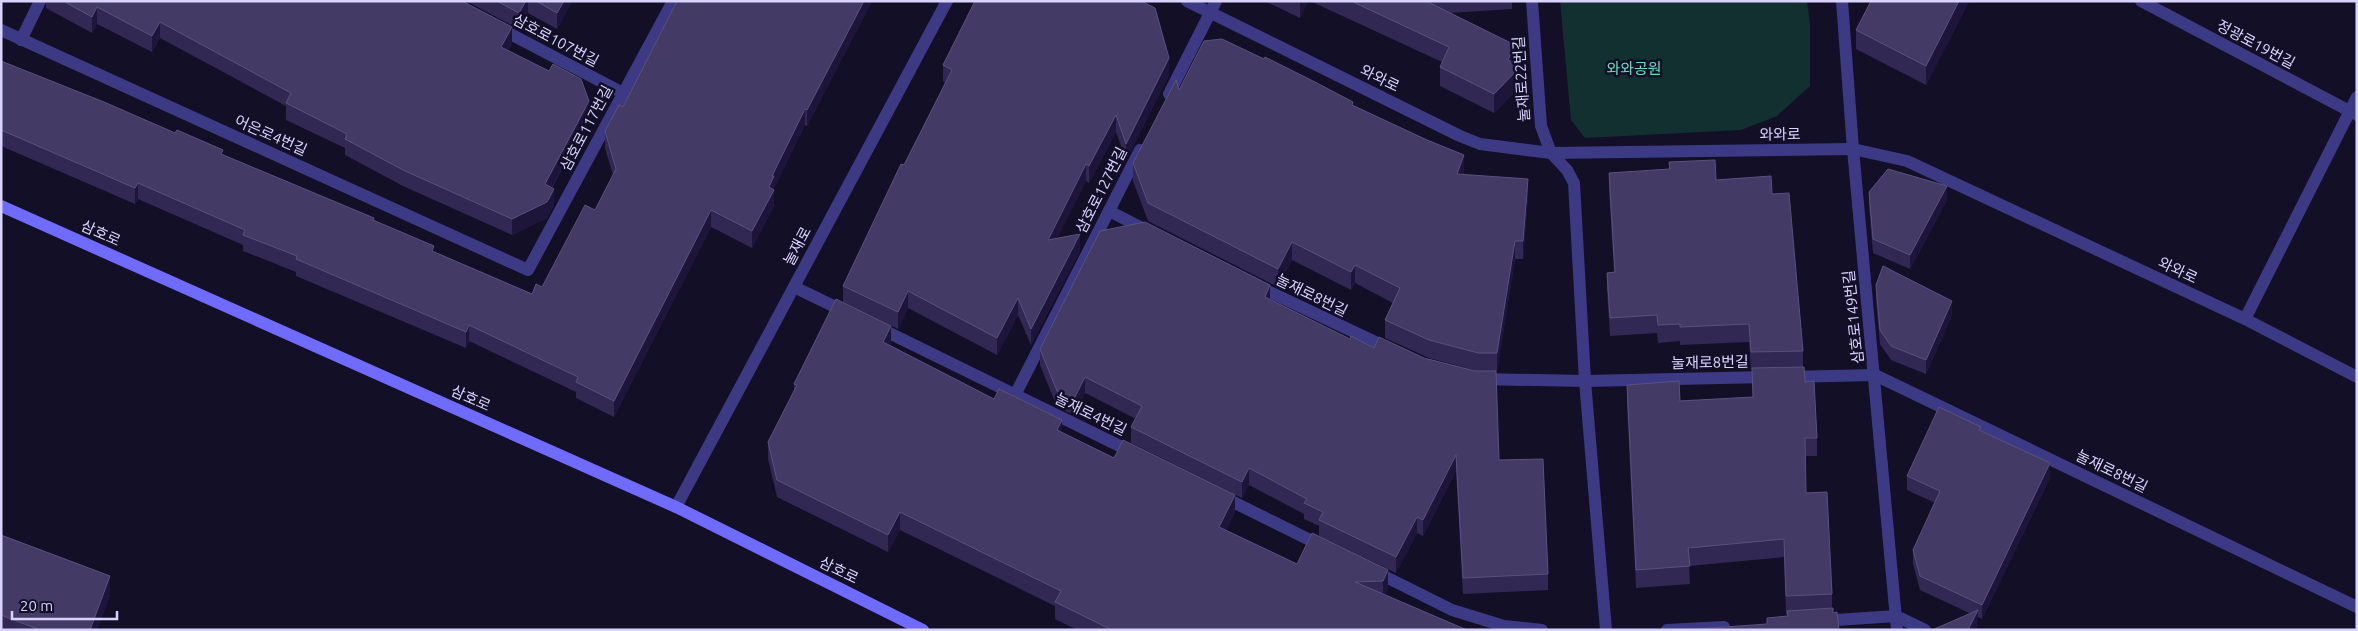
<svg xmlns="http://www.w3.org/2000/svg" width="2358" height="631" font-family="Ubuntu,'Noto Sans KR',sans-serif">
	<rect width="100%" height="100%" fill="#130f26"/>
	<path fill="#12302f" d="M1560,1H1807L1810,24V86L1777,116L1741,130L1585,138L1571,120Z"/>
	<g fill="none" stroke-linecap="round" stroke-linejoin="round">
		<g stroke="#3d3a85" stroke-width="12">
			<path d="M1187,1L1460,136L1480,144L1551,153L1853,149L1907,161L2245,319L2357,377"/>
			<path d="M1532,1L1541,126L1551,153L1567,170L1574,183L1585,381L1606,630"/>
			<path d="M1842,1L1853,149L1897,630"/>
			<path d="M2141,1L2357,115"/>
			<path d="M497,27L623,93"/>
			<path d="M1,30L528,270L673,1"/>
			<path d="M21,40L40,1"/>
			<path d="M1169,94L1216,1"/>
			<path d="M1109,211L1150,232"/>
			<path d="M1255,285L1390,349"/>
			<path d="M794,287L848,313"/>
			<path d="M2245,319L2357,97"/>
			<path d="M875,326L1136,454"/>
			<path d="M1787,377L1875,375L2357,607"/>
			<path d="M1480,379L1585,381L1767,377"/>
			<path d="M1015,395L1140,150"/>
			<path d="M1221,496L1324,547"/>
			<path d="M1374,571L1452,610L1504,626L1542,630"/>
			<path d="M1821,621L1896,616L1925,630"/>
			<path d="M1667,630L1724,627"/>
		</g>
		<path stroke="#3d3a85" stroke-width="12" d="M676,507L947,1"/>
		<path stroke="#6f6bff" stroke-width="12" d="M1,206L676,507L923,630"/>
	</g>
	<g fill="#312854">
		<path d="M46,1H462L512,44L508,51L589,117L552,188L554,205L547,218L512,235L403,186L345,155V148L286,120V106L160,38L152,52L97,24L92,33L46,8Z"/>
		<path d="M466,1H572L557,29L528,13L519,29Z"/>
		<path d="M677,1H872L807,126L805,125L774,188V206L752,248L711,227L614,417L576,398V392L469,341L466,348L296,276V272L243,251V245L138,199L135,204L1,146V61L223,155L374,220L434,252L532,294L542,287L595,210L613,175L605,148V131L623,107Z"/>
		<path d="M1265,1H1308L1300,18Z"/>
		<path d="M1310,1H1512V9L1449,13L1515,63L1521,85L1494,113L1440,86V67L1442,62Z"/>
		<path d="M1969,1L1926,85L1856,49V30Z"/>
		<path d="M943,65L1169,75L1126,160L1116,132L1089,183L1086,181L1057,238L1080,251L1031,345L1018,315L997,355L908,308L898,329L843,302V286L945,83L943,81Z"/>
		<path d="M1179,90L1353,105L1464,173V174L1528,197L1523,259H1515L1497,371H1483L1499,460L1548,574V590L1463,594L1456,471L1423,536L1417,533L1396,573L1319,536V526L1304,519V514L1249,485L1242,498L1131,443V427L1136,419L1085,393L1074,415L1057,407L1040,365V349L1270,300L1350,339L1374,348L1424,358L1478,371L1429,358L1385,338V320L1393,303L1355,283L1351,290L1292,260L1278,287L1148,221L1133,181V163Z"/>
		<path d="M1669,162L1716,180L1772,194L1803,351V367L1805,382L1817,438V456H1805L1806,493L1832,594V608L1767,624V618L1787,616V614L1786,615L1784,557L1689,566L1690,584L1636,588L1627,403V385L1680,401L1753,397L1752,369H1751L1749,342L1680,345V341L1658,343L1657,333L1610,336L1607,290V273L1614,272L1609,190V173L1669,170Z"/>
		<path d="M1869,192L1947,200L1910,269L1873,253L1869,206Z"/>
		<path d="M1876,285L1952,315L1926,374L1891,360L1880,344L1876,299Z"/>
		<path d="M891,343L890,345L994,399L1114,458L1235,513L1226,530L1297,564L1388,570V588L1385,595L1467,630H1077L1055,619V606L900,530L888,552L777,497L768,459V442L794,391V384Z"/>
		<path d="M1981,430L2050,478L1982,619L1920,590L1913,564V550L1935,503L1907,490V476Z"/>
		<path d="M1,535L110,595L97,630H1Z"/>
	</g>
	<g fill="#1d163a">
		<path d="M526,1H528V13L519,29V13Z"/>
		<path d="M564,1H572L557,29V13Z"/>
		<path d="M864,1H872L807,126V110Z"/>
		<path d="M1300,1H1308L1300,18Z"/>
		<path d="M1959,1H1969L1926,85V66Z"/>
		<path d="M97,7V24L92,33V17Z"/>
		<path d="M160,22V38L152,52V36Z"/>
		<path d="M512,27V44L501,64V47Z"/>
		<path d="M1515,45V64L1508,60Z"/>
		<path d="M1169,58V75L1126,160V144Z"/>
		<path d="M1521,66V85L1494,113V94Z"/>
		<path d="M589,101V117L545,200V184Z"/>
		<path d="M805,109V125L774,188V206L752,248V231L769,187L772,176Z"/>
		<path d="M1116,115V132L1089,183V166Z"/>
		<path d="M1464,155V173L1457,192V174Z"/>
		<path d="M1086,164V181L1048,257V240Z"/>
		<path d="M1528,179V197L1523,259V241Z"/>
		<path d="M138,183V199L135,204V188Z"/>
		<path d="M1947,186V200L1910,269V255Z"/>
		<path d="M554,189V205L547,218L512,235V219Z"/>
		<path d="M711,210V227L614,417V401Z"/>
		<path d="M1080,234V251L1031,345V329Z"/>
		<path d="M1515,241V259L1497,371V353Z"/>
		<path d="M1292,242V260L1278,287V269Z"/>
		<path d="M1355,265V283L1351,290V272Z"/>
		<path d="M1270,285V302L1265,297Z"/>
		<path d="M908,291V308L898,329V312Z"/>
		<path d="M1018,298V315L997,355V338Z"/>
		<path d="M1952,301V315L1926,374V360Z"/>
		<path d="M469,325V341L466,348V332Z"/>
		<path d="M891,326V343L883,359V342Z"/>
		<path d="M1085,377V393L1074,415V399Z"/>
		<path d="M1062,420V438L1057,430Z"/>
		<path d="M1456,455V471L1423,536V520Z"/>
		<path d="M2050,463V478L1982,619V605Z"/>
		<path d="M1249,468V485L1242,498V482Z"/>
		<path d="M1235,495V513L1219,544V527Z"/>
		<path d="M900,512V530L888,552V535Z"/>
		<path d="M1417,517V533L1396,573V557Z"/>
		<path d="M1388,570V588L1383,598V581Z"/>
		<path d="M110,576V595L97,630H90Z"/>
		<path d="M1978,610L1977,630H1968Z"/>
	</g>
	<g fill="#433a66" stroke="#5a527e">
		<path d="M63,1H462L512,27L501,47L549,71L553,64L581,79L589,101L545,184L554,189L547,202L512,219L403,170L345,139L347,134L286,103L291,93L160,22L152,36L97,7L92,17Z"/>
		<path d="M497,1H526L519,13Z"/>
		<path d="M536,1H564L557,13Z"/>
		<path d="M677,1H864L807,110L805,109L772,176H774L769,187L774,190L752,231L711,210L614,401L576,382L578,377L469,325L466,332L296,259L297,256L243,235L245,230L138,183L135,188L1,130V61L104,102L175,133L177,130L223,150L221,154L374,218L373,220L434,246L432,251L532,294L536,284L542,287L585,205L595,210L616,169L605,131L619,105L623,107Z"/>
		<path d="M975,1H1141L1155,8L1169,58L1126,144L1116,115L1089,166L1086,164L1048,240L1080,234L1031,329L1018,298L997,338L908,291L898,312L843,286L901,164L904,165L952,70L943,65Z"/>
		<path d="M1351,1H1426L1515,45L1508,60L1521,66L1494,94L1440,67L1449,47Z"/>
		<path d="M1871,1H1959L1926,66L1856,30Z"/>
		<path d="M1222,39L1264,59L1265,57L1315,82L1353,102L1352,105L1427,140L1464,155L1457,174L1528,179L1523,241H1515L1497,353H1478L1429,340L1385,320L1400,288L1355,265L1351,272L1292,242L1278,269L1148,203L1133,163L1176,80L1179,90L1204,41Z"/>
		<path d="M1715,160L1716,180L1771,176L1772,194L1789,193L1803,351L1751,352L1749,324L1680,327V324L1658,325L1657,315L1610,318L1607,273L1615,272L1609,173L1670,169L1669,162Z"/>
		<path d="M1888,169L1947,186L1910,255L1873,239L1869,192Z"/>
		<path d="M1145,222L1270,285L1265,297L1350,339L1351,336L1374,348L1379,337L1424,358L1475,371H1496L1499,460L1543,459L1548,574L1463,578L1456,455L1423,520L1417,517L1396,557L1319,520L1323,512L1304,503L1307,499L1249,468L1242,482L1131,427L1142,406L1085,377L1074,399L1057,391L1040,349L1100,231Z"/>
		<path d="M1883,266L1952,301L1926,360L1891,346L1880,330L1876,285Z"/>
		<path d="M836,299L891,326L883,342L994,399L999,389L1062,420L1057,430L1114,458L1123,440L1235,495L1219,527L1297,564L1312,533L1388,570L1383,581L1355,582L1467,630H1112L1055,602L1061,591L900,512L888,535L777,480L768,442L797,385L794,384Z"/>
		<path d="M1804,367L1805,382L1814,381L1817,438H1805L1806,493L1827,492L1832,594L1786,596L1784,539L1688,548L1690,566L1636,570L1627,385L1679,381L1680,401L1753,397L1752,368Z"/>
		<path d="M1939,407L1981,427L1979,430L2050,463L1982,605L1920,576L1913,550L1940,491L1907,476Z"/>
		<path d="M1,535L110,576L90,630H40L1,615Z"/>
		<path d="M1833,608V613L1837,612L1839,630H1682L1767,624V618L1788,616L1787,611Z"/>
		<path d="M1978,610L1968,630H1932Z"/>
		<path d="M1539,629L1540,630H1514Z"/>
	</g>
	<g text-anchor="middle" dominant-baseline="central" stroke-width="5" stroke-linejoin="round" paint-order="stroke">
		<g font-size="15" fill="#d9d4ff" stroke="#130f26">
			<text transform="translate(556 40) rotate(28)">삼호로107번길</text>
			<text transform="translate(2256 44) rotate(28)">정광로19번길</text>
			<text transform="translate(1380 78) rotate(26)">와와로</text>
			<text transform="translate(1521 79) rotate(-94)">눌재로22번길</text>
			<text transform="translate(586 128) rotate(-62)">삼호로117번길</text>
			<text transform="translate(1780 134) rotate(-1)">와와로</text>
			<text transform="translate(271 135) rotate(24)">어은로4번길</text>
			<text transform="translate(1101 190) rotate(-63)">삼호로127번길</text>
			<text transform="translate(101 233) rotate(24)">삼호로</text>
			<text transform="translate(797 246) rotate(-62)">눌재로</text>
			<text transform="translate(2178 270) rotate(25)">와와로</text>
			<text transform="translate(1312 295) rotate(26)">눌재로8번길</text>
			<text transform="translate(1853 317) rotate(-96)">삼호로149번길</text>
			<text transform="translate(1710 362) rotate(-1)">눌재로8번길</text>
			<text transform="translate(471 398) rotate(24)">삼호로</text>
			<text transform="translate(1091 414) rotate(26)">눌재로4번길</text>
			<text transform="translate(2112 471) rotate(26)">눌재로8번길</text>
			<text transform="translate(839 570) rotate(26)">삼호로</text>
		</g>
		<g font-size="15" fill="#5fe0c0" stroke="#130f26">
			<text x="1634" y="68">와와공원</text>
		</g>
	</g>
	<rect width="2358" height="631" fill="none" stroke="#d9d4ff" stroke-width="5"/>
	<path d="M12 611v8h105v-8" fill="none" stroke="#d9d4ff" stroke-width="2.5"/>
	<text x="20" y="611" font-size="15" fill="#d9d4ff" stroke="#130f26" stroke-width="4" paint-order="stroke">20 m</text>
</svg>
